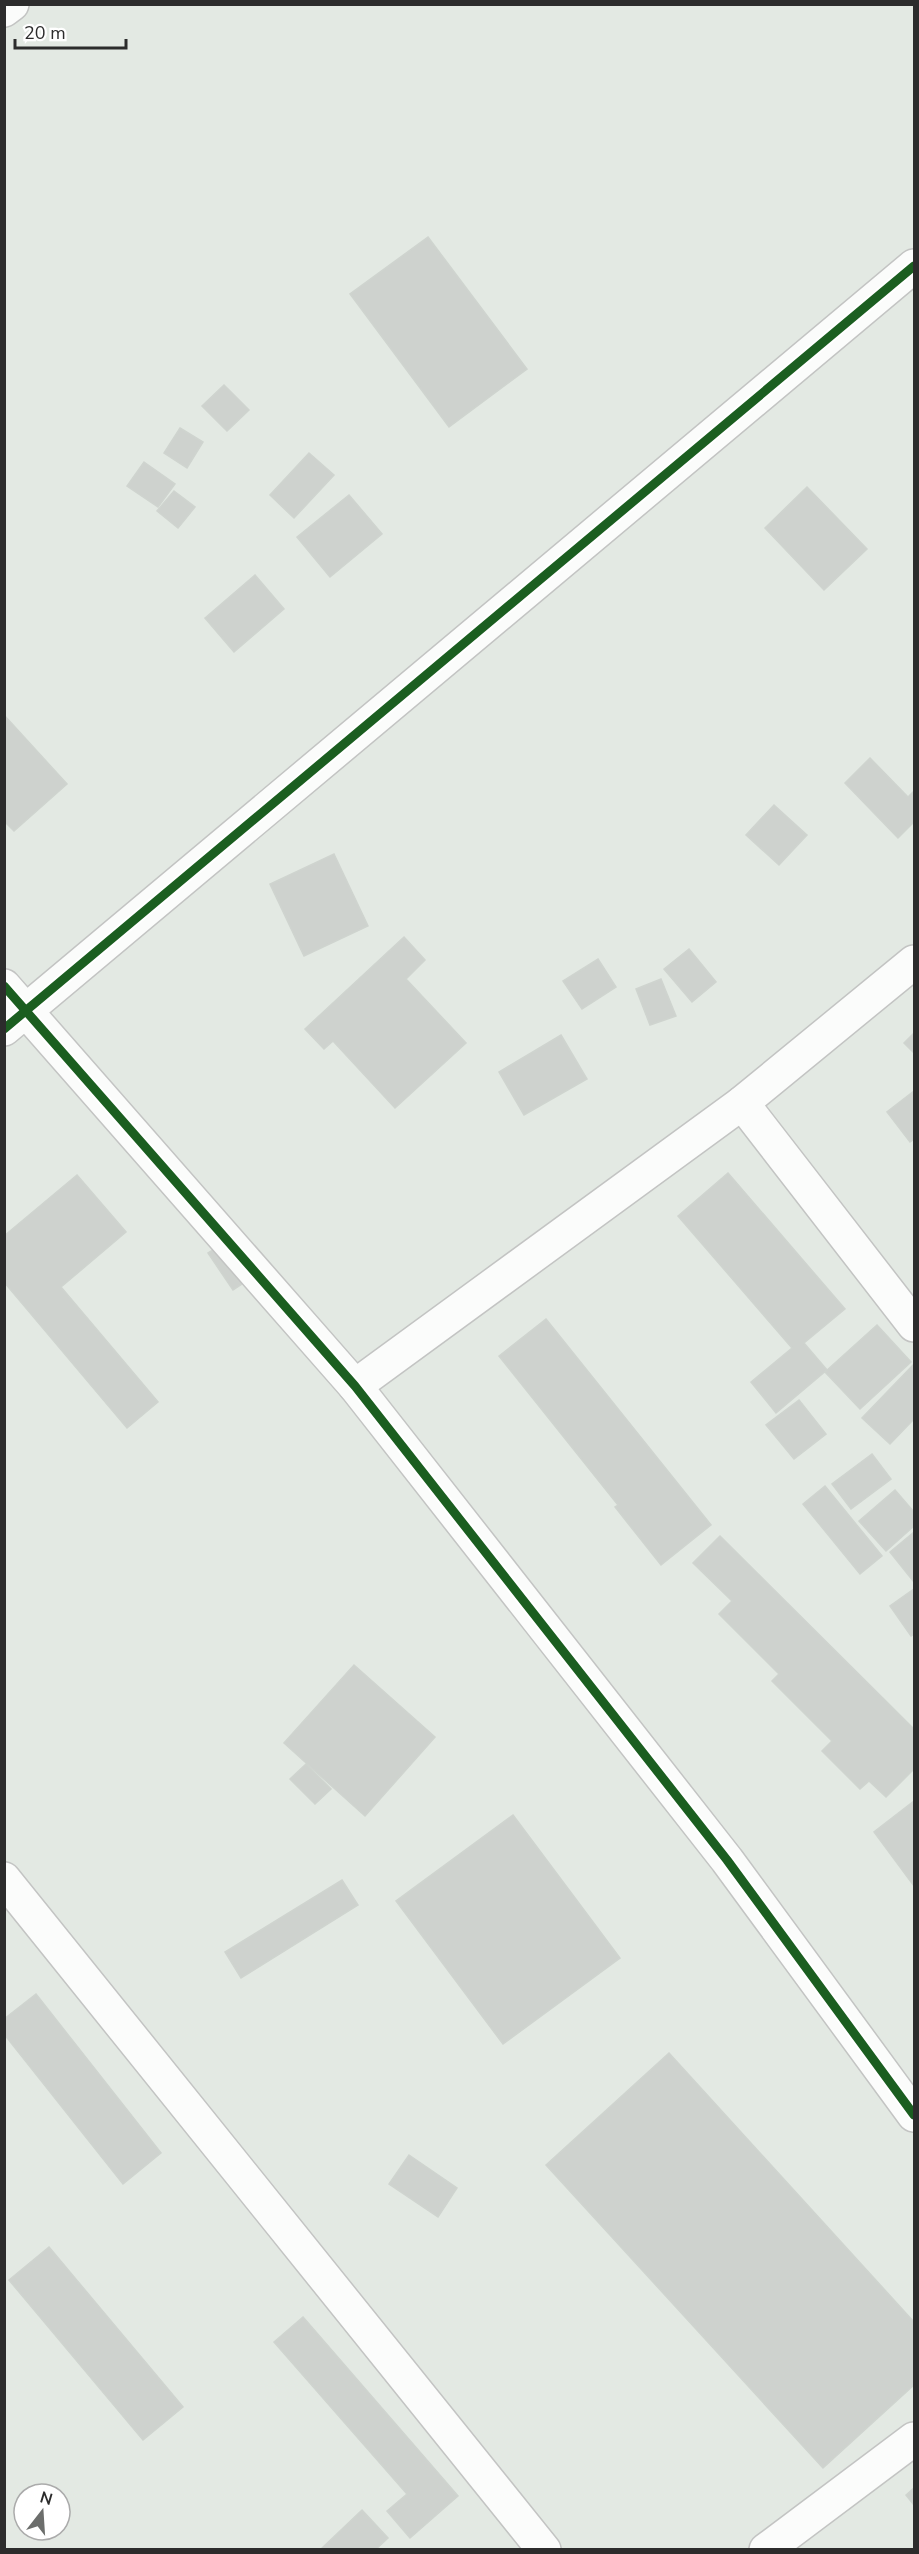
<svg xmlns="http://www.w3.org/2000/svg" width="919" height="2554" font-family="'Nunito Sans',sans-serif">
	<rect width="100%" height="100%" fill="#e3e9e3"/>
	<g fill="#ced2ce" stroke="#cfd4cf" stroke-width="1.5">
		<path d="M428,237L527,369L449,427L350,294Z"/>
		<path d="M224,385L249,410L227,431L202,406Z"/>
		<path d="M180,428L203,442L187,468L164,453Z"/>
		<path d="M309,453L334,475L294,518L270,495Z"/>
		<path d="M144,462L175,484L158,507L127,486Z"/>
		<path d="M807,487L867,549L824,590L765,528Z"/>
		<path d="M174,491L195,507L178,528L157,511Z"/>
		<path d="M349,495L382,534L330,577L297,537Z"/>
		<path d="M255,575L284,609L234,652L205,618Z"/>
		<path d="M4,715L67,784L14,831L4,821Z"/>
		<path d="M870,758L908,797L914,791V822L898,838L845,783Z"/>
		<path d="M774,805L807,835L779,865L746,835Z"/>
		<path d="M334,854L368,926L304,956L270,884Z"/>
		<path d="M404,937L425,960L406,979L466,1043L395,1108L333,1041L324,1049L305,1029Z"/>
		<path d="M689,949L716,982L692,1002L664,969Z"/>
		<path d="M598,959L616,987L582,1009L563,981Z"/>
		<path d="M661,979L676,1016L650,1025L636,989Z"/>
		<path d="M914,1033V1053L904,1043Z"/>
		<path d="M561,1035L587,1079L524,1115L499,1072Z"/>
		<path d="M914,1091V1139L910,1142L887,1112Z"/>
		<path d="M728,1173L845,1309L804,1343L827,1370L776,1413L751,1382L792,1348L678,1216Z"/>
		<path d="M77,1175L126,1232L61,1287L158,1402L127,1428L4,1282V1236Z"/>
		<path d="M230,1239L254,1276L233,1290L208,1253Z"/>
		<path d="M546,1319L711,1525L661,1565L615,1507L618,1505L499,1356Z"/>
		<path d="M877,1325L911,1362L860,1409L825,1372Z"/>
		<path d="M913,1365L914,1419L890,1444L862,1418Z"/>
		<path d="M799,1400L826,1434L794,1459L766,1425Z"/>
		<path d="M872,1454L891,1479L851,1509L832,1484Z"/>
		<path d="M825,1486L882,1556L860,1574L803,1504Z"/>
		<path d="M895,1490L914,1512V1526L886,1551L859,1521Z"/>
		<path d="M914,1532V1582L890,1552Z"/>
		<path d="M720,1536L914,1729V1769L886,1797L869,1781L860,1789L822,1751L832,1741L772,1681L779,1674L719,1614L732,1601L693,1563Z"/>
		<path d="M914,1589V1634L911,1636L890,1606Z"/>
		<path d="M354,1665L435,1737L365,1816L284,1743Z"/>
		<path d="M306,1764L331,1789L315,1804L290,1779Z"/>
		<path d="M914,1801V1886L874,1832Z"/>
		<path d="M513,1815L620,1958L503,2044L396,1901Z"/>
		<path d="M342,1880L358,1905L241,1978L225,1952Z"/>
		<path d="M36,1994L161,2153L123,2184L4,2034V2019Z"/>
		<path d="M669,2053L914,2322V2385L823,2468L546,2165Z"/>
		<path d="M409,2155L457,2188L438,2217L389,2184Z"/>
		<path d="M49,2247L183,2407L143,2440L9,2280Z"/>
		<path d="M303,2317L458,2496L410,2538L387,2511L407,2494L274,2342Z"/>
		<path d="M914,2488V2505L906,2495Z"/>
		<path d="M362,2510L388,2538L375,2550H320Z"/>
	</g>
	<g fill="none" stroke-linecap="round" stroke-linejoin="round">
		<defs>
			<g id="minor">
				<path d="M4,10L12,4"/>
				<path d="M4,986L355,1386L727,1860L914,2115"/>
				<path d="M4,1029L914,266"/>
				<path d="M742,1103L914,1325"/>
				<path d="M355,1386L742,1103L914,962"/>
				<path d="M4,1879L544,2550"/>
				<path d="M766,2550L914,2439"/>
			</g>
		</defs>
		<use href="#minor" stroke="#c3c4c3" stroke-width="36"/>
		<use href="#minor" stroke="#fbfcfb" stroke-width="33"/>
		<defs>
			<g id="cycleway">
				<path d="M4,986L355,1386L727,1860L914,2115"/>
				<path d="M4,1029L914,266"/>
			</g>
		</defs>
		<use href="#cycleway" stroke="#fff" stroke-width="13"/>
		<use href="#cycleway" stroke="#1b5e20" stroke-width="9"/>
	</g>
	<rect width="919" height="2554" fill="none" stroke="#2c2c2c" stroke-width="12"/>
	<g transform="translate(42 2512) rotate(17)"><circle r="28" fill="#ffffff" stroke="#ababab" stroke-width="1.5"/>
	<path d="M0-4.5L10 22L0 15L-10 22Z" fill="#6c6e6c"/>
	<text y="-9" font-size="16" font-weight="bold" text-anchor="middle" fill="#2c2c2c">N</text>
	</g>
	<path d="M15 39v9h111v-9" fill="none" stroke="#2c2c2c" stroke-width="3"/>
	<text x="24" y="39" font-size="18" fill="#2c2c2c" stroke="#ffffff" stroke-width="4.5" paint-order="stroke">20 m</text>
</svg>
